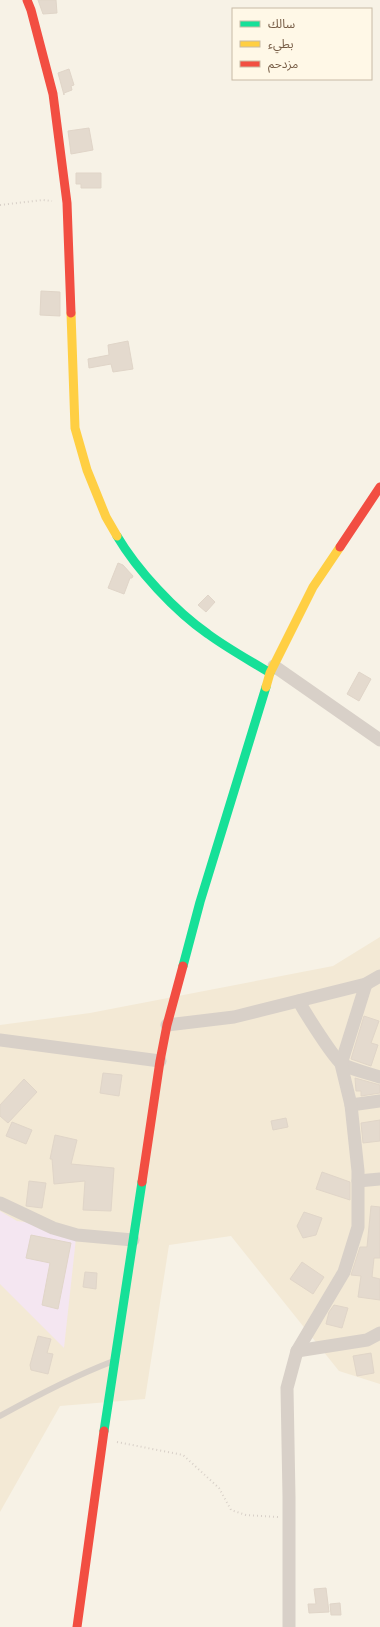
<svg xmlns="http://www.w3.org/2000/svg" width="380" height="1627" font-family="'Nunito Sans','Noto Sans Arabic',sans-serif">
	<rect width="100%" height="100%" fill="#f7f2e6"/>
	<path fill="#f3e9d5" d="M380,937V1384L339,1371L231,1236L169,1245L145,1399L60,1406L0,1512V1025L90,1013L333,966Z"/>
	<path fill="#f4e6f1" d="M0,1211L17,1221L77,1229L64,1348L0,1284Z"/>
	<g fill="#e4dace" stroke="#e0d5c8">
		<path d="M38,0H56L57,13L43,14Z"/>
		<path d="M69,69L74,85L71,86L72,90L64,93V95L58,73Z"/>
		<path d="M89,128L93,150L71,154L68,131Z"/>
		<path d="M76,173H101V188H81V184H76Z"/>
		<path d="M41,291L60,292V316L40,315Z"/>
		<path d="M128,341L133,369L113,372L111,364L89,368L88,359L109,355L108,345Z"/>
		<path d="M118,563L123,565L133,576L132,578H130L124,594L108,588Z"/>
		<path d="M208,595L215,602L206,612L198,605Z"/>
		<path d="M359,672L371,679L359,701L347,694Z"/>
		<path d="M364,1016L379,1021L371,1043L378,1045L371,1066L351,1059Z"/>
		<path d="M103,1073L122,1075L119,1096L100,1093Z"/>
		<path d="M355,1078L380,1085V1093L361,1096V1091H356Z"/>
		<path d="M24,1079L37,1092L8,1123L0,1116V1105Z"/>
		<path d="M286,1118L288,1127L273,1130L271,1121Z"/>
		<path d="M380,1120V1141L363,1143L361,1123Z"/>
		<path d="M12,1122L32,1130L26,1144L6,1136Z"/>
		<path d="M55,1135L77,1140L71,1164L114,1168L111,1211L83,1210L85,1181L54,1184L52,1159H50Z"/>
		<path d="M322,1172L350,1182V1200L316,1189Z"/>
		<path d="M29,1181L46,1183L42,1208L26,1206Z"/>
		<path d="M371,1206L380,1207V1258H374L372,1277L380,1279V1300L358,1297L361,1276L351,1275L360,1247H367Z"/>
		<path d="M304,1212L322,1218L316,1235L303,1238L297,1226Z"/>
		<path d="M31,1235L71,1243L58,1309L42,1305L50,1263L26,1258Z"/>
		<path d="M302,1262L324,1277L313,1294L290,1279Z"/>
		<path d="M85,1272L97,1273L96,1289L83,1287Z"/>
		<path d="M334,1305L348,1308L342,1328L326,1324L329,1312Z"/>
		<path d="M38,1336L51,1339L47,1353L53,1354L48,1374L31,1370L30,1365Z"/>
		<path d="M371,1353L374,1373L357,1376L353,1356Z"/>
		<path d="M326,1588L329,1612L309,1613L308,1604H316L314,1589Z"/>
		<path d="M340,1603L341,1615H331L330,1604Z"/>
	</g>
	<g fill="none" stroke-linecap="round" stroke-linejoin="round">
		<g stroke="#d8d0c8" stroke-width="2" stroke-dasharray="1 3" stroke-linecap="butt">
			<path d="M0,205L43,200L52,201"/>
			<path d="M117,1442L183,1455L219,1488L231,1510L246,1515L278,1517"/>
		</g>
		<path stroke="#d8d0c8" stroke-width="6" d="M0,1416C36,1396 72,1377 111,1362"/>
		<g stroke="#d8d0c8" stroke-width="13">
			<path d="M274,666L380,740"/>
			<path d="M299,1001C303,1010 335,1060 342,1064C353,1070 368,1073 380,1077"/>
			<path d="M167,1025L234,1017L366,984L380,976"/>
			<path d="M0,1040L160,1061"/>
			<path d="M351,1105L380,1101"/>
			<path d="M358,1181L380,1179"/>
			<path d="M0,1203L53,1228L77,1235L133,1240"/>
			<path d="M297,1351L367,1340L380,1333"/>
			<path d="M289,1627V1497L287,1388L297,1351L344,1272L358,1227V1171L351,1105L341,1064L366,984"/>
		</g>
		<g stroke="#16e098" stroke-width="9">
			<path d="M117,536C137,570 175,611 208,634C227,648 249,660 270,673"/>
			<path d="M183,966L200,902L266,687"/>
			<path d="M104,1431L142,1182"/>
		</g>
		<g stroke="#ffcf43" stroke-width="9">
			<path d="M71,313L75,428L87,470L106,517L117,536"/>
			<path d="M266,687L270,673L313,587L340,547"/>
		</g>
		<g stroke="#f24e42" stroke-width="9">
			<path d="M27,0L31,10L53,94L67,203L71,313"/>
			<path d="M340,547L380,487"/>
			<path d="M142,1182L160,1061L167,1025L183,966"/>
			<path d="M77,1627L104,1431"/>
		</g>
	</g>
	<rect x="232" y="8" width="140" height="72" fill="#fff8e7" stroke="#c8baa6"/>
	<rect x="240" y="21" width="20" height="6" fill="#16e098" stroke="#c8baa6"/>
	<text x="268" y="28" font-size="12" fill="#765c45">سالك</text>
	<rect x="240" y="41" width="20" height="6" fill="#ffcf43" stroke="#c8baa6"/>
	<text x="268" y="48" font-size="12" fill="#765c45">بطيء</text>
	<rect x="240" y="61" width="20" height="6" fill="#f24e42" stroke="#c8baa6"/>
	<text x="268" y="68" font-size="12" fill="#765c45">مزدحم</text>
</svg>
